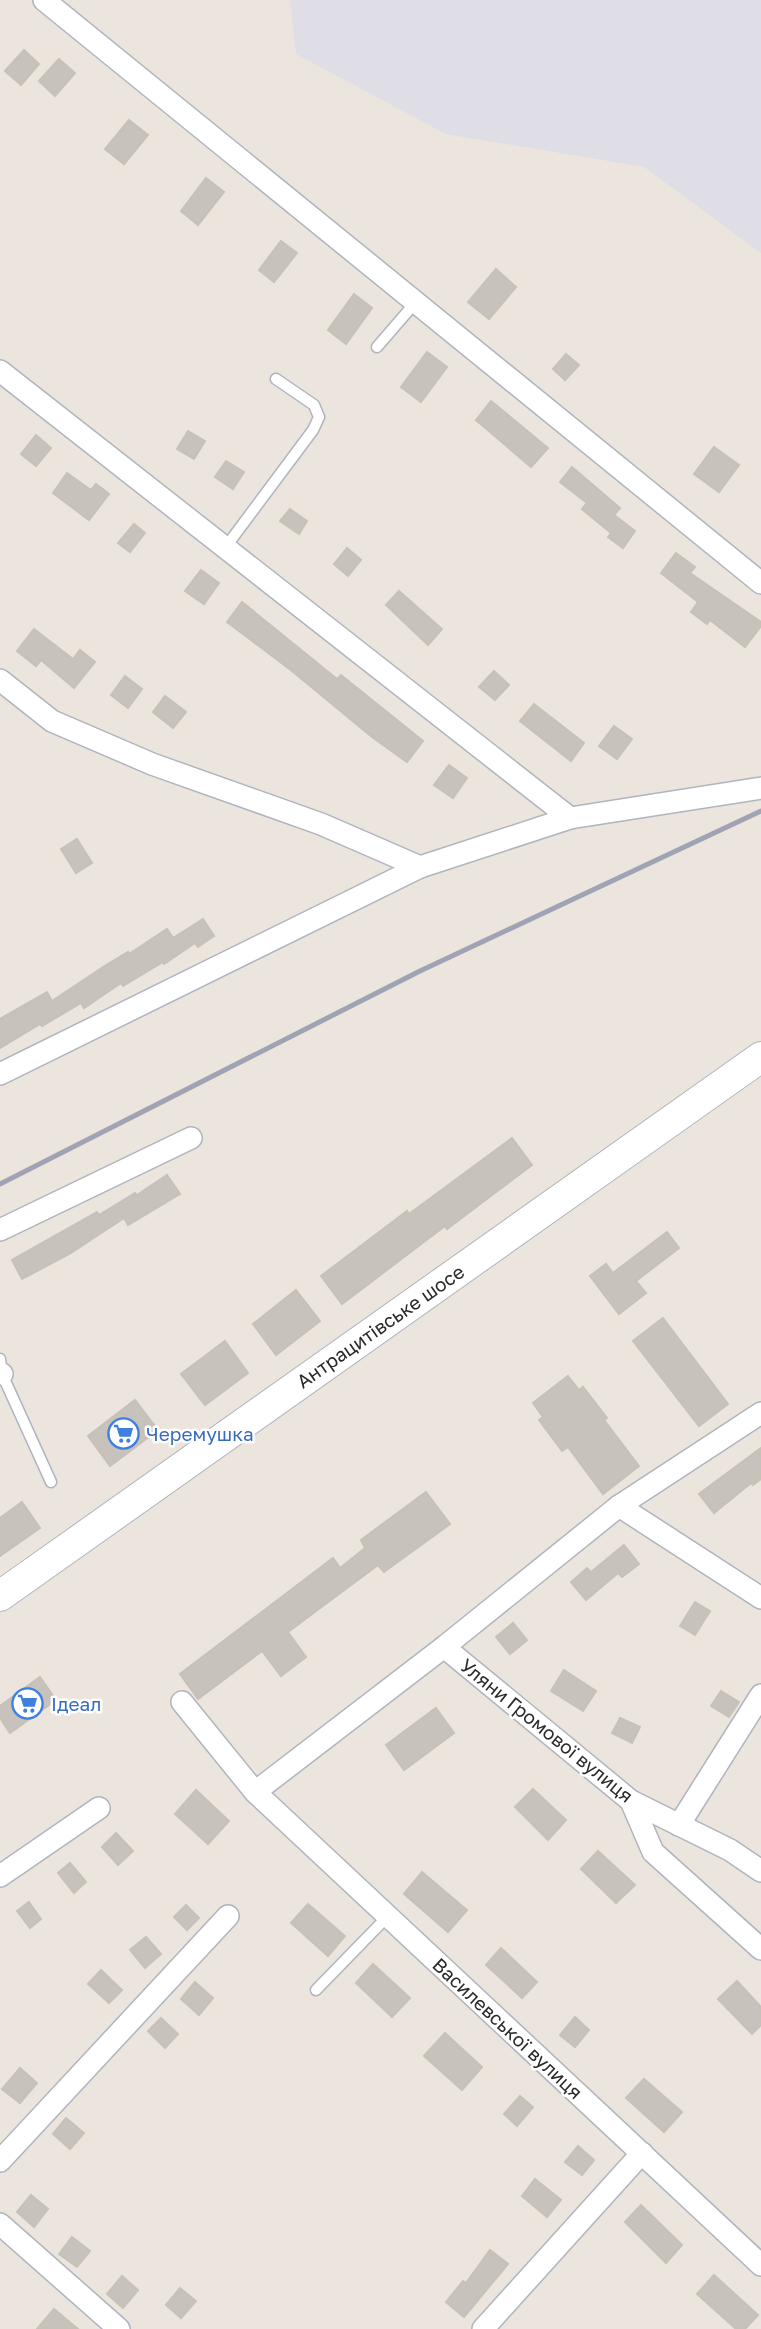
<svg xmlns="http://www.w3.org/2000/svg" width="761" height="2329" font-family="'Golos Text',sans-serif">
	<rect width="100%" height="100%" fill="#ece5dd"/>
	<path fill="#dfdde5" d="M290,0H761V253L644,167L446,134L296,54Z"/>
	<g fill="#c7c2bc" stroke="#c7c1b7" stroke-width="2">
		<path d="M24,50L39,64L21,85L5,71Z"/>
		<path d="M59,59L75,73L55,96L39,81Z"/>
		<path d="M129,120L148,135L124,164L105,149Z"/>
		<path d="M206,178L224,192L198,225L181,211Z"/>
		<path d="M281,241L297,253L274,282L259,270Z"/>
		<path d="M496,269L516,287L489,319L468,302Z"/>
		<path d="M354,294L372,308L346,344L328,330Z"/>
		<path d="M427,352L447,367L421,402L401,387Z"/>
		<path d="M566,354L579,365L565,380L553,369Z"/>
		<path d="M491,401L548,448L531,467L476,420Z"/>
		<path d="M188,431L205,441L194,459L177,449Z"/>
		<path d="M36,435L51,448L36,466L21,454Z"/>
		<path d="M714,447L739,465L719,492L694,474Z"/>
		<path d="M226,461L244,472L233,489L215,477Z"/>
		<path d="M572,467L620,508L614,515L635,531L623,548L608,537L611,533L582,509L587,503L560,482Z"/>
		<path d="M67,473L91,490L96,484L109,494L89,520L53,493Z"/>
		<path d="M290,509L307,521L299,534L280,521Z"/>
		<path d="M134,524L145,533L130,552L118,543Z"/>
		<path d="M347,548L361,560L348,576L334,564Z"/>
		<path d="M676,553L695,567L690,573L761,622V626L745,647L710,620L707,624L691,612L698,602L661,573Z"/>
		<path d="M201,570L219,583L204,604L185,591Z"/>
		<path d="M399,591L442,629L428,645L386,605Z"/>
		<path d="M242,602L337,679L341,675L423,741L407,762L372,737L292,671L227,622Z"/>
		<path d="M34,629L73,659L80,650L95,662L74,688L41,660L36,666L17,651Z"/>
		<path d="M494,671L509,685L495,700L479,687Z"/>
		<path d="M125,676L142,689L128,708L111,695Z"/>
		<path d="M165,696L186,712L173,728L153,712Z"/>
		<path d="M534,704L584,743L571,761L520,721Z"/>
		<path d="M614,726L632,739L617,759L599,746Z"/>
		<path d="M449,765L467,778L453,798L434,785Z"/>
		<path d="M77,839L92,863L76,873L61,849Z"/>
		<path d="M203,919L214,936L198,947L195,943L164,964L163,962L123,986L121,983L84,1008L81,1003L42,1026L40,1024L0,1048V1019L47,992L52,1001L103,967L128,952L129,954L167,929L173,938Z"/>
		<path d="M512,1138L532,1165L447,1229L445,1226L342,1304L321,1276L407,1211L409,1214Z"/>
		<path d="M167,1175L180,1194L128,1225L124,1218L71,1253L22,1279L12,1260L97,1212L99,1215L135,1193L137,1195Z"/>
		<path d="M667,1232L679,1248L636,1281L646,1293L619,1314L590,1276L606,1264L613,1273Z"/>
		<path d="M296,1290L320,1321L276,1355L253,1324Z"/>
		<path d="M663,1318L728,1404L699,1426L633,1341Z"/>
		<path d="M225,1341L248,1373L205,1405L181,1374Z"/>
		<path d="M568,1376L579,1390L583,1387L607,1418L604,1420L639,1466L603,1494L568,1447L562,1451L539,1420L543,1417L533,1403Z"/>
		<path d="M135,1400L158,1430L110,1466L88,1436Z"/>
		<path d="M761,1448V1479L753,1485L751,1483L714,1513L699,1494Z"/>
		<path d="M426,1492L450,1524L384,1572L378,1565L288,1632L306,1657L281,1676L262,1651L198,1699L180,1674L333,1558L340,1568L365,1548L361,1540Z"/>
		<path d="M22,1502L40,1528L0,1556V1518Z"/>
		<path d="M624,1545L639,1564L622,1577L618,1573L586,1600L571,1582L587,1568L591,1572Z"/>
		<path d="M695,1602L710,1611L695,1635L680,1626Z"/>
		<path d="M513,1623L527,1640L510,1654L496,1637Z"/>
		<path d="M564,1670L596,1691L583,1711L551,1691Z"/>
		<path d="M40,1677L56,1700L10,1733L0,1718V1706Z"/>
		<path d="M721,1691L739,1702L729,1717L711,1706Z"/>
		<path d="M436,1708L454,1733L404,1770L386,1745Z"/>
		<path d="M620,1718L640,1727L632,1743L612,1733Z"/>
		<path d="M533,1789L566,1820L548,1840L515,1807Z"/>
		<path d="M196,1790L229,1821L208,1844L175,1814Z"/>
		<path d="M116,1833L133,1851L118,1865L102,1847Z"/>
		<path d="M598,1851L635,1885L616,1903L581,1869Z"/>
		<path d="M70,1863L86,1882L74,1893L58,1873Z"/>
		<path d="M422,1872L467,1910L448,1932L404,1894Z"/>
		<path d="M29,1902L41,1919L30,1928L17,1911Z"/>
		<path d="M308,1904L345,1936L328,1956L291,1923Z"/>
		<path d="M186,1905L199,1918L187,1930L174,1917Z"/>
		<path d="M146,1937L161,1954L145,1968L130,1950Z"/>
		<path d="M501,1948L537,1982L522,1998L486,1965Z"/>
		<path d="M373,1964L410,1998L392,2017L356,1983Z"/>
		<path d="M101,1970L122,1990L109,2003L88,1984Z"/>
		<path d="M737,1981L761,2007V2025L752,2034L718,1999Z"/>
		<path d="M195,1982L213,1998L199,2015L181,1999Z"/>
		<path d="M575,2017L589,2030L575,2047L560,2035Z"/>
		<path d="M161,2018L178,2034L165,2048L148,2031Z"/>
		<path d="M445,2033L482,2067L462,2090L424,2056Z"/>
		<path d="M20,2068L37,2083L20,2103L2,2089Z"/>
		<path d="M644,2079L682,2112L664,2132L626,2098Z"/>
		<path d="M520,2096L533,2107L517,2126L504,2114Z"/>
		<path d="M66,2118L84,2133L70,2149L53,2134Z"/>
		<path d="M578,2146L594,2160L582,2175L565,2162Z"/>
		<path d="M535,2179L561,2200L547,2217L522,2196Z"/>
		<path d="M31,2195L48,2209L34,2227L17,2212Z"/>
		<path d="M641,2205L682,2245L666,2263L625,2222Z"/>
		<path d="M72,2237L90,2251L77,2267L59,2254Z"/>
		<path d="M490,2250L508,2264L464,2317L446,2302L463,2281L466,2283Z"/>
		<path d="M714,2275L758,2315L745,2329H736L697,2294Z"/>
		<path d="M122,2276L138,2290L123,2308L107,2294Z"/>
		<path d="M180,2288L196,2301L181,2318L166,2305Z"/>
		<path d="M54,2309L78,2329H37Z"/>
	</g>
	<g fill="none" stroke-linecap="round" stroke-linejoin="round">
		<defs>
			<g id="service">
				<path d="M377,347L415,303"/>
				<path d="M225,548L313,430L319,417L314,405L276,379"/>
				<path d="M0,1359L2,1374L51,1482"/>
				<path d="M316,1990L388,1916"/>
			</g>
			<g id="minor">
				<path d="M44,0L761,583"/>
				<path d="M0,371L570,818"/>
				<path d="M0,680L52,721L152,764L321,824L420,867L570,818L761,788"/>
				<path d="M0,1074L420,867"/>
				<path d="M0,1230L191,1138"/>
				<path d="M0,1373L2,1374"/>
				<path d="M619,1506L761,1598"/>
				<path d="M444,1647L631,1801L730,1850L761,1871"/>
				<path d="M182,1702L255,1792L444,1647L619,1506L761,1413"/>
				<path d="M255,1792L761,2265"/>
				<path d="M631,1801L653,1852L761,1949"/>
				<path d="M679,1825L761,1695"/>
				<path d="M0,1876L99,1808"/>
				<path d="M0,2161L228,1916"/>
				<path d="M0,2224L119,2329"/>
				<path d="M483,2329L642,2153"/>
			</g>
			<path id="secondary" d="M0,1596L761,1057"/>
		</defs>
		<use href="#service" stroke="#b0b4be" stroke-width="13"/>
		<use href="#minor" stroke="#b0b4be" stroke-width="24"/>
		<use href="#secondary" stroke="#b0b4be" stroke-width="32"/>
		<use href="#service" stroke="#fff" stroke-width="10"/>
		<use href="#minor" stroke="#fff" stroke-width="21"/>
		<use href="#secondary" stroke="#fff" stroke-width="30"/>
		<path stroke="#a0a3b4" stroke-width="5" d="M0,1184L420,971L761,811"/>
	</g>
	<defs>
		<symbol id="supermarket-ring" viewBox="-11 -11 22 22"><circle r="9.5" fill="#fff" stroke="#3f7fe0" stroke-width="1.5"/><path d="M-6-5.5h2.5l.6 2H6L4.5 2H-2.5L-4.4-4H-6ZM-1.5 3.2a1.3 1.3 0 1 0 .1 0ZM3 3.2a1.3 1.3 0 1 0 .1 0Z" fill="#3f7fe0"/></symbol>
	</defs>
	<g fill-rule="evenodd">
		<use href="#supermarket-ring" x="106" y="1416" width="35" height="35"/>
		<use href="#supermarket-ring" x="10" y="1686" width="35" height="35"/>
	</g>
	<g text-anchor="middle" dominant-baseline="central" stroke-width="5" stroke-linejoin="round" paint-order="stroke">
		<g font-size="19" fill="#2a2a2a" stroke="#fff">
			<text transform="translate(380 1326) rotate(-35)">Антрацитівське шосе</text>
			<text transform="translate(547 1730) rotate(39)">Уляни Громової вулиця</text>
			<text transform="translate(508 2028) rotate(43)">Василевської вулиця</text>
		</g>
		<g font-size="19" fill="#366cbe" stroke="#fff" text-anchor="start">
			<text x="146" y="1433">Черемушка</text>
			<text x="51" y="1703">Ідеал</text>
		</g>
	</g>
</svg>
